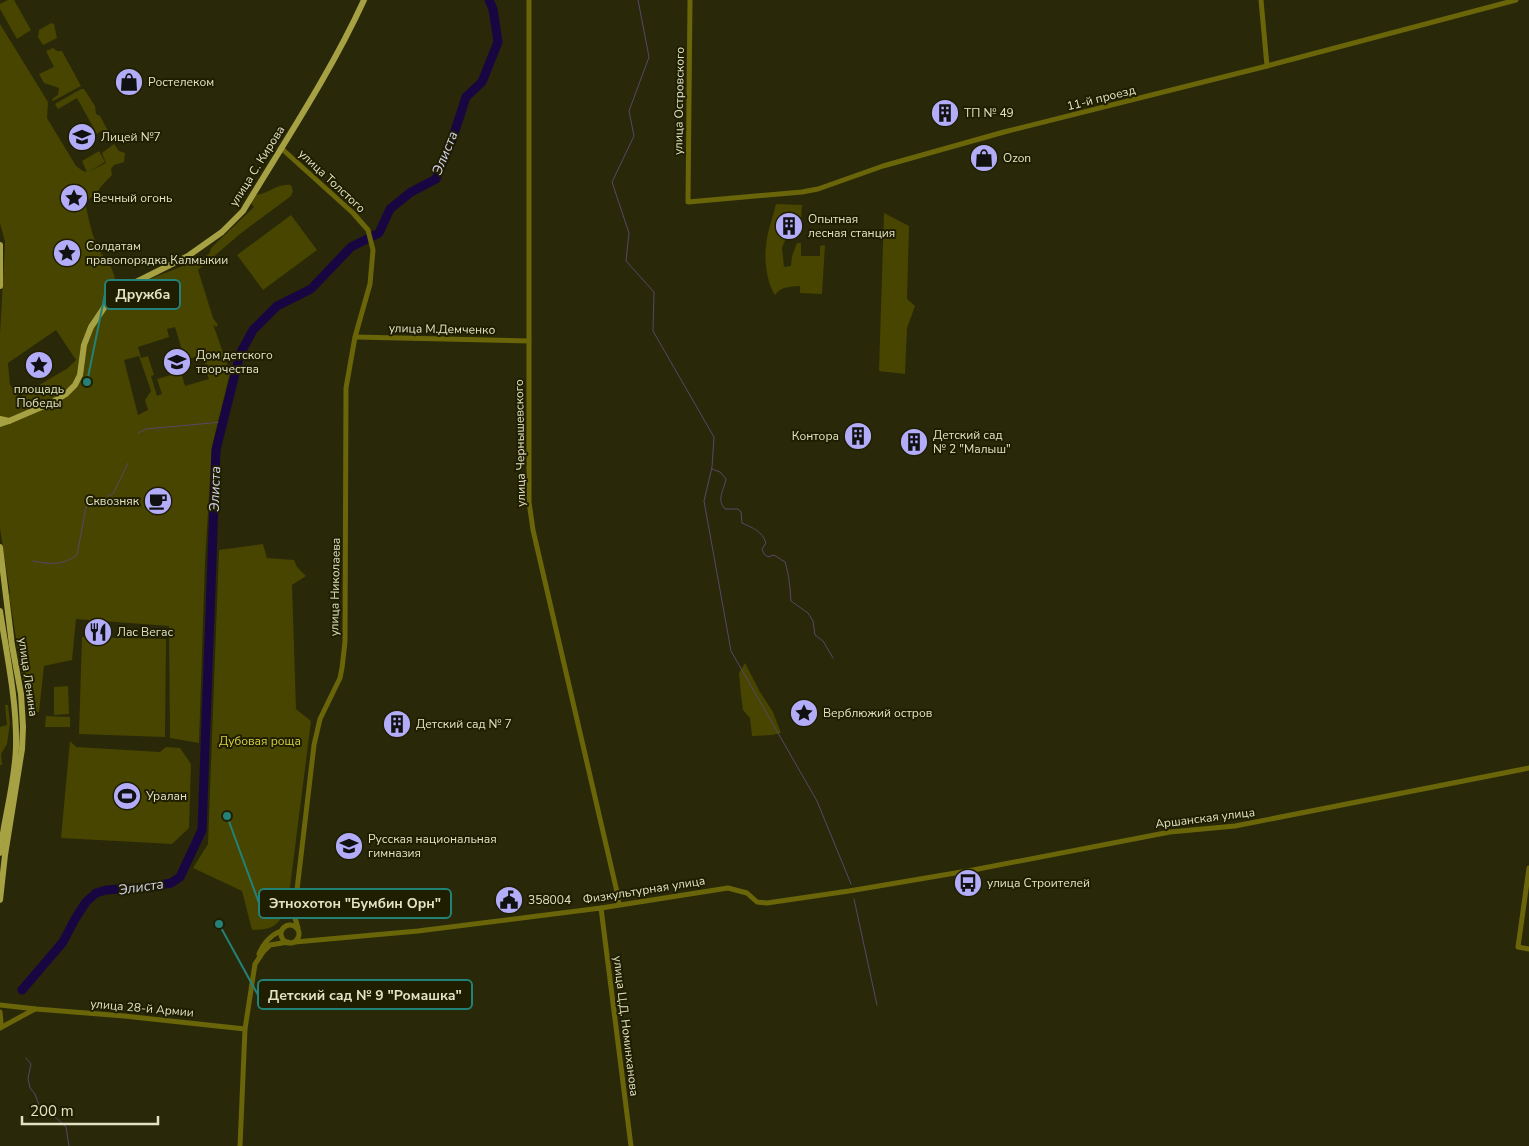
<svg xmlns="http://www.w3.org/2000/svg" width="1529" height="1146" font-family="'Nunito Sans',sans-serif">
	<rect width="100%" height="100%" fill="#292809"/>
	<g fill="#484500" fill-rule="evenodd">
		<path d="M8,0H14L31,30L17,39L0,9V4Z"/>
		<path d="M51,23L54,24L57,38L43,45L38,37L39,30Z"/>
		<path d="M0,24L48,102L47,118L76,166L83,171L87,172L82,161L99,151L105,162L88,172L106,163L102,153L114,144L119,151L125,153L124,162L114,165L111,169L112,175L104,183L97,192L85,203C89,218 91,235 99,249C104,260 114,267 115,280L112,283L114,293L193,262L194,265L200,257L203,258L209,254L211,248L254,207L251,203L255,195C270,194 276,183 291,185L293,191L291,196L240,234L198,270L213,318L218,325L216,327L213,324L230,373L212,446L205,561L199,743L170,738L169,626L76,619L72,660L44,666L39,712L28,711L9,595L10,593L0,528V427L26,416L8,419L0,417V335L5,242L0,223ZM175,327L185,360L202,355L205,364H207L209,370L206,371L209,379L185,386L181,372L157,379L162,394L157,396L151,376L154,375L148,356L141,358L138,347L169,337L167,329ZM56,330L76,360L68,368L19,397L10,385L8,363ZM139,356L151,391L145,400L148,410L138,415L124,360Z"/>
		<path d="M53,48L57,51H62L81,86L53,101L52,99L58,95L59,88L44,83L39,74L54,67L46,51Z"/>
		<path d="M81,89H84L95,106L96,114L100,116L113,140L108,143L101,131L97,134L77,98L58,109L55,104Z"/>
		<path d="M776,204L802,205L801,221L797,222L795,220L782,219L781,234L787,235L782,248L784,267L791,266L792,256L797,243H801V256H820V246L825,245L822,294L800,293V286C790,287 781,286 775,295C767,284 764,259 766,246C767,232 773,217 776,204Z"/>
		<path d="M884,213L909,226L907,299L915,306L907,328L905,374L879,371Z"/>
		<path d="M291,215L317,250L263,290L237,255Z"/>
		<path d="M263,544L267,558L294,560L297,567L306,576L292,585L296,709L311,721L287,911C274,928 273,929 252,930L242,891L193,868L208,844L219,550Z"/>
		<path d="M82,637L166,639L165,737L79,734Z"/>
		<path d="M745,663L760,692L773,712L781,733L772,735L752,736L750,718L743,710L741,695L739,673Z"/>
		<path d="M68,686L69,714L54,715V687Z"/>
		<path d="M5,705H8L10,723L7,744L1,754L2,765H0V727L7,725Z"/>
		<path d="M46,716L70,717V727H45Z"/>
		<path d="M70,741L76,747L160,752L166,747L180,748L191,764L189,828L172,844L61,838Z"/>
	</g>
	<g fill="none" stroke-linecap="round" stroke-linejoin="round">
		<g stroke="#554869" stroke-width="1">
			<path d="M638,0L649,57L629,111L634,136L612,182L629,233L626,261L654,292L653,331L714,437L712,467L704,501L731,651L817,801L851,884"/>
			<path d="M138,433L146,429L222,422"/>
			<path d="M712,469L720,472L726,479C724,490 716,499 725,509H738L741,512L742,523C753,528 762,531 766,543L762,549L764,554L768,557L774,555L785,562C789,575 790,587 791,601L808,613L813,621L815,635L823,641L833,658"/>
			<path d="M108,496L113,494L128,463"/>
			<path d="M97,502L104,498"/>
			<path d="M33,561C51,564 61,566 77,555L86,507L90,504"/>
			<path d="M854,899L877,1005"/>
			<path d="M26,1058L31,1064L28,1078L30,1088L35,1094L39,1105L53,1115L66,1127L69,1146"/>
		</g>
		<path stroke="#180642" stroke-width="9" d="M22,990L63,942L75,919L86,902L96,893L106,890L150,887L171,883L180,877L202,830L216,450L240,354L253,330L277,306L311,289L351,247L379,233L390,209L411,192L436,179L452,140L466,97L482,82L498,42L493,9L489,0"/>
		<g stroke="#696508" stroke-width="5">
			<path d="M529,0V502L533,530L617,892L619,905"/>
			<path d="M690,0L688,202L802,192L818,189L883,166L1004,132L1267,66L1516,0"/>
			<path d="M1261,0L1267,66"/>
			<path d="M281,148L353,213L368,230L373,250L370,284L355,337L346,388L345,642L342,668L340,678L320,719L314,745L295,907V918L298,928"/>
			<path d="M355,337L529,341"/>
			<path d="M1529,868L1518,947L1529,949"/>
			<path d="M601,908L631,1146"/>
			<circle cx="290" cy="934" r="9"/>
			<path d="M295,942L418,931L601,908L728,888L747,893L757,902L767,903L849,891L973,870L1170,832L1235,826L1529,768"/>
			<path d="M259,954C263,944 271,935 281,931"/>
			<path d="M0,1005L36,1009L124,1016L245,1029"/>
			<path d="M0,1012L1,1022L0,1028"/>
			<path d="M0,1028L35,1009"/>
			<path d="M240,1146L245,1029L255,964L263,952L270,945L288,942"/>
		</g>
		<g stroke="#a6a243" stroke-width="6">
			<path d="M0,245V286"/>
			<path d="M0,419L9,421L0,424"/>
			<path d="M9,421L51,403L66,394L75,385L80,375L84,345L91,327L114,293L188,256L222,232L243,211C285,141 330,74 364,0"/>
			<path d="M0,547L12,645L21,694L23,727L22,749L5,855L0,900"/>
			<path d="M0,611C7,657 17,701 16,747C15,783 4,818 0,853"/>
		</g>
	</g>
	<defs>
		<symbol id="shop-disc" viewBox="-11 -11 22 22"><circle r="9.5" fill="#b3adf9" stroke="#1f1e01"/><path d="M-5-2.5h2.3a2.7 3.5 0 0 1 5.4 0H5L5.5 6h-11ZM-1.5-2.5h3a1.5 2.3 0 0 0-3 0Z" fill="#111"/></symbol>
		<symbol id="building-disc" viewBox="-11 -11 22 22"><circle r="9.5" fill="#b3adf9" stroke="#1f1e01"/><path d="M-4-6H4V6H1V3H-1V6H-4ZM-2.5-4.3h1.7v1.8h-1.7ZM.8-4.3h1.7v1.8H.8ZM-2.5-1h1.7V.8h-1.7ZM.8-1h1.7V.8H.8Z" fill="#111"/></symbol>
		<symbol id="university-disc" viewBox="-11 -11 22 22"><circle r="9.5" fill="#b3adf9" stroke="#1f1e01"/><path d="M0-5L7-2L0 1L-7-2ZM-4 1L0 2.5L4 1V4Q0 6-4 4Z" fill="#111"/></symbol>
		<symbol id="sight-disc" viewBox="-11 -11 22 22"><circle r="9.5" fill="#b3adf9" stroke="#1f1e01"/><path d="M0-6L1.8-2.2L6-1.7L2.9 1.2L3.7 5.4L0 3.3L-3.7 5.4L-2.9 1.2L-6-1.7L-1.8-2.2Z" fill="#111"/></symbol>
		<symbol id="school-disc" viewBox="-11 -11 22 22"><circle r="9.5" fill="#b3adf9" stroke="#1f1e01"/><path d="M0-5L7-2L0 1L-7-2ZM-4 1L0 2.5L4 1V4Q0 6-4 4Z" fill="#111"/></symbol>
		<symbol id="cafe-disc" viewBox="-11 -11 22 22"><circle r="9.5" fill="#b3adf9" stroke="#1f1e01"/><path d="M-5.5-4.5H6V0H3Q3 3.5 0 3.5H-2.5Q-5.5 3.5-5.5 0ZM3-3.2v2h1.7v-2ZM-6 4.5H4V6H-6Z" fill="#111"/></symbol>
		<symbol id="restaurant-disc" viewBox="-11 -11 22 22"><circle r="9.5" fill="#b3adf9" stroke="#1f1e01"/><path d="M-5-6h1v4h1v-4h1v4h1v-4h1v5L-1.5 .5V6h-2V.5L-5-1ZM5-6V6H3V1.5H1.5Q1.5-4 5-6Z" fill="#111"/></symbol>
		<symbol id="stadium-disc" viewBox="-11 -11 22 22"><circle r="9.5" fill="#b3adf9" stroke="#1f1e01"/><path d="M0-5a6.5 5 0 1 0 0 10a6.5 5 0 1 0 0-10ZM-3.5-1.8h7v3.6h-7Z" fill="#111"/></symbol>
		<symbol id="bus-disc" viewBox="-11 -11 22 22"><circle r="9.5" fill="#b3adf9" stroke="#1f1e01"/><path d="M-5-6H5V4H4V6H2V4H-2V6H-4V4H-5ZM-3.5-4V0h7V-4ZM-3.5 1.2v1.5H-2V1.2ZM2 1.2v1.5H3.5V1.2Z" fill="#111"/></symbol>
		<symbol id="civic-disc" viewBox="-11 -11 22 22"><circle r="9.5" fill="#b3adf9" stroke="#1f1e01"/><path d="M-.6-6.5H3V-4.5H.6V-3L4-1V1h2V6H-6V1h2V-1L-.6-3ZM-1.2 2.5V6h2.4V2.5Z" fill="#111"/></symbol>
	</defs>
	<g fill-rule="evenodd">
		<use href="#shop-disc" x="113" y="66" width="32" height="32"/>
		<use href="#building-disc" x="929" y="97" width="32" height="32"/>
		<use href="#university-disc" x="66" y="121" width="32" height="32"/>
		<use href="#shop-disc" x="968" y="142" width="32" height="32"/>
		<use href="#sight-disc" x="58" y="182" width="32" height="32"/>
		<use href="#building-disc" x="773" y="210" width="32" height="32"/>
		<use href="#sight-disc" x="51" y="237" width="32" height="32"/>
		<use href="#school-disc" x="161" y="346" width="32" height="32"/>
		<use href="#sight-disc" x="23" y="349" width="32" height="32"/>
		<use href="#building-disc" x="842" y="420" width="32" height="32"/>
		<use href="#building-disc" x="898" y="426" width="32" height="32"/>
		<use href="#cafe-disc" x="142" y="485" width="32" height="32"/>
		<use href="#restaurant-disc" x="82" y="616" width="32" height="32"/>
		<use href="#sight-disc" x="788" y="697" width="32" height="32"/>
		<use href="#building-disc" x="381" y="708" width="32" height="32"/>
		<use href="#stadium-disc" x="111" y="780" width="32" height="32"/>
		<use href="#school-disc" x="333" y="830" width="32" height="32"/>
		<use href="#bus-disc" x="952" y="867" width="32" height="32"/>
		<use href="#civic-disc" x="493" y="884" width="32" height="32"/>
	</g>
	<g text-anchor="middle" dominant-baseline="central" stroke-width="4" stroke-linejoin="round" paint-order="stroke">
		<g font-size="12" fill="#e2e2c5" stroke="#1f1e01" text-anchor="start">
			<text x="148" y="82">Ростелеком</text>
			<text x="964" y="113">ТП № 49</text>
			<text x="101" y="137">Лицей №7</text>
			<text x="1003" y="158">Ozon</text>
			<text x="93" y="198">Вечный огонь</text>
			<text x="808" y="219">Опытная<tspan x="808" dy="14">лесная станция</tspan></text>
			<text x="86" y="246">Солдатам<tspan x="86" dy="14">правопорядка Калмыкии</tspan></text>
			<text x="196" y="355">Дом детского<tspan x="196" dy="14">творчества</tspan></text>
			<text x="39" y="389" text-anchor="middle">площадь<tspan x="39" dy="14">Победы</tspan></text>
			<text x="933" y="435">Детский сад<tspan x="933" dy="14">№ 2 "Малыш"</tspan></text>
			<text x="839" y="436" text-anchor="end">Контора</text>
			<text x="139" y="501" text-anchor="end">Сквозняк</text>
			<text x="117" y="632">Лас Вегас</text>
			<text x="823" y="713">Верблюжий остров</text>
			<text x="416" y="724">Детский сад № 7</text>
			<text x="146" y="796">Уралан</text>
			<text x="368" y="839">Русская национальная<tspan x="368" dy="14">гимназия</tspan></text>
			<text x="987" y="883">улица Строителей</text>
			<text x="528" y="900">358004</text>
		</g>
		<g font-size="12" fill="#e2e2c5" stroke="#1f1e01">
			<text transform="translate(1101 98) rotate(-14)">11-й проезд</text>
			<text transform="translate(679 101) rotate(-89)">улица Островского</text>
			<text transform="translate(257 166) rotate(-58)">улица С. Кирова</text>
			<text transform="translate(332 181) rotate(43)">улица Толстого</text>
			<text transform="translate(442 329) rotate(1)">улица М.Демченко</text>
			<text transform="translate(520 443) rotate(-91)">улица Чернышевского</text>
			<text transform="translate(335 587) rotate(-89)">улица Николаева</text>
			<text transform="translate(28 677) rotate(82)">улица Ленина</text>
			<text transform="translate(1205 818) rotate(-7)">Аршанская улица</text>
			<text transform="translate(644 890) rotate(-9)">Физкультурная улица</text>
			<text transform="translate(142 1008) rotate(5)">улица 28-й Армии</text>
			<text transform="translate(626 1026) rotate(83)">улица Ц.Д. Номинханова</text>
		</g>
		<g font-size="12" fill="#d6d13f" stroke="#1f1e01">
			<text x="260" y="741">Дубовая роща</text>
		</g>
		<g font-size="14" font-style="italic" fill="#d3d2ef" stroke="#1f1e01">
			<text transform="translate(445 153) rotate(-68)">Элиста</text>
			<text transform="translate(215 489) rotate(-88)">Элиста</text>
			<text transform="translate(141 887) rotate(-8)">Элиста</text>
		</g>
	</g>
	<path fill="none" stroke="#248177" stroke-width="2" d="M87 382L105 294M227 816L259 903M219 924L258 995"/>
	<g fill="#248177" stroke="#1f1e01" stroke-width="2">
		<circle cx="87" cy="382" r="5"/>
		<circle cx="227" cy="816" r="5"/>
		<circle cx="219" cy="924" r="5"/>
	</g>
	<g fill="#1f1e01" stroke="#248177" stroke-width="2">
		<rect x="105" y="280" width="75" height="29" rx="5"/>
		<rect x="259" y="889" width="192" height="29" rx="5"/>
		<rect x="258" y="980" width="214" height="29" rx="5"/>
	</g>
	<g font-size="14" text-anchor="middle" font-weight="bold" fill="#e2e2c5">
		<text x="143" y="299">Дружба</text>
		<text x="355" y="908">Этнохотон "Бумбин Орн"</text>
		<text x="365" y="1000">Детский сад № 9 "Ромашка"</text>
	</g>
	<path d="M22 1116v8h136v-8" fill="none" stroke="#e2e2c5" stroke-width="2.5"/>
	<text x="30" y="1116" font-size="15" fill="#e2e2c5" stroke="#1f1e01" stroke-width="4" paint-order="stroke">200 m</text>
</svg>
